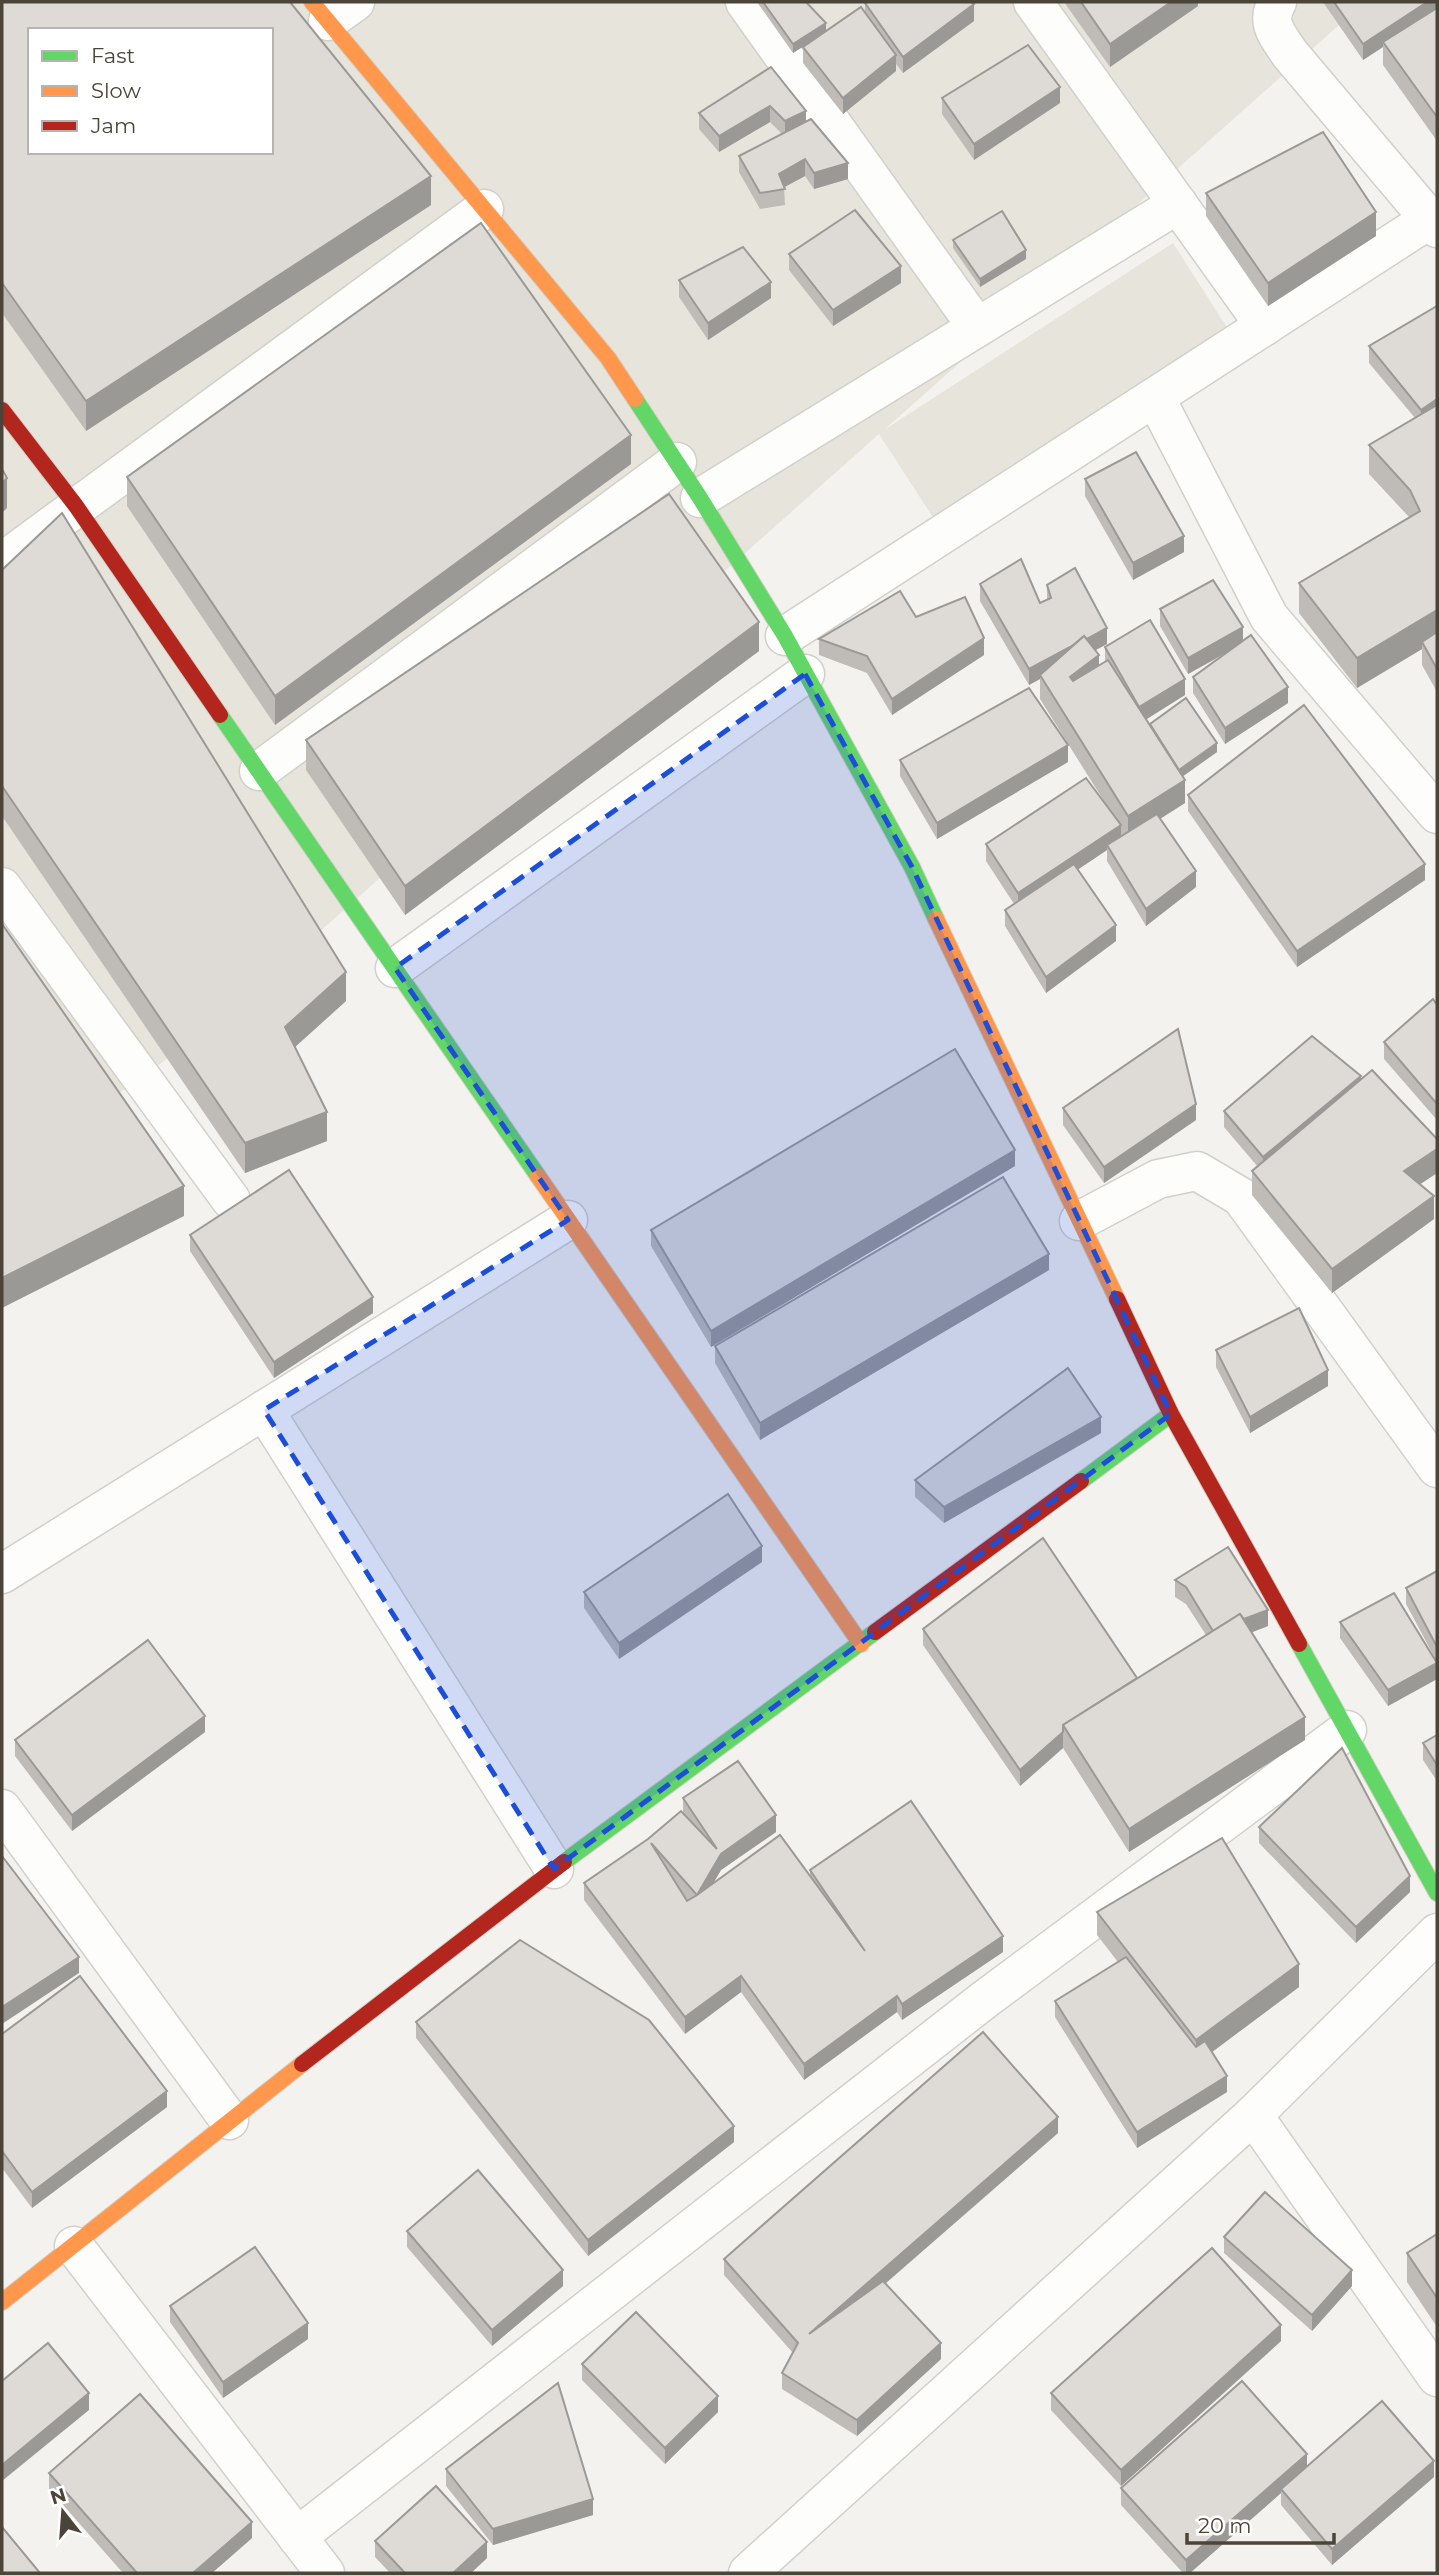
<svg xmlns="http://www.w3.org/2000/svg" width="1439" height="2575" font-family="Montserrat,sans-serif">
	<rect width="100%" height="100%" fill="#f4f2ee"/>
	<path fill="#e7e4dc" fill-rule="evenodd" d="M2,2H1365L884,430L1173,243L1228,329L934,519L879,434L218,1022L2,1178ZM30,30H271V152H30Z"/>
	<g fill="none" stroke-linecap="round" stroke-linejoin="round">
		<defs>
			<g id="street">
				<path d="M745,2L977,327"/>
				<path d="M1033,2L1265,326"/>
				<path d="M1277,2C1265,23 1278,36 1290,54L1437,228"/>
				<path d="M328,21L355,2"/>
				<path d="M1155,397L1269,617L1437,814"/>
				<path d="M700,498L1178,204"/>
				<path d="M2,562L484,209"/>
				<path d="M785,636L1430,219"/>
				<path d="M259,771L677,462"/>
				<path d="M2,887L231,1200"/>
				<path d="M395,968L805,674"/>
				<path d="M1079,1221L1158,1179L1197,1171L1241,1197L1437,1468"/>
				<path d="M264,1410L554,1869"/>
				<path d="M2,1574L568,1220"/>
				<path d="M2,1809L229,2120"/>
				<path d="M1253,2115L1437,2377"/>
				<path d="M74,2246L325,2573"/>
				<path d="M297,2537L984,2000L1347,1730"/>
				<path d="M748,2573L1253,2115L1437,1933"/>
			</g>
			<g id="fast">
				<path d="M635,399L700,498L785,636L912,867L936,919"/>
				<path d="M220,715L538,1176"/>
				<path d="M1081,1481L1171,1414"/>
				<path d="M1299,1644L1437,1893"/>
				<path d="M564,1862L875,1632"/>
			</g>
			<g id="slow">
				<path d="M312,2L608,358L635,399"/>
				<path d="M936,919L1117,1299"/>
				<path d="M538,1176L861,1644"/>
				<path d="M2,2302L302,2064"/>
			</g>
			<g id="jam">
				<path d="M2,410L76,506L220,715"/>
				<path d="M1117,1299L1171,1414L1299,1644"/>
				<path d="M875,1632L1081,1481"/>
				<path d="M302,2064L564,1862"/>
			</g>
		</defs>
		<use href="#street" stroke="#d2d0cb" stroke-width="41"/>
		<use href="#fast" stroke="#d3cfc5" stroke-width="18"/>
		<use href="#slow" stroke="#d3cfc5" stroke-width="18"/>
		<use href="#jam" stroke="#d3cfc5" stroke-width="18"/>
		<use href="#street" stroke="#fdfdfc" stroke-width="38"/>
		<use href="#fast" stroke="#63d668" stroke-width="16"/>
		<use href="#slow" stroke="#ff974d" stroke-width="16"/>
		<use href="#jam" stroke="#b3261e" stroke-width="16"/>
	</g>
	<g fill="#bfbcb8">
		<path d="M2,2L431,205L86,431L2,313Z"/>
		<path d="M757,2H806L826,32L865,14V3L974,21L903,73L896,64V71L843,114L803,63V47L821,35L793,53Z"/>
		<path d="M1064,2H1198V6L1110,67Z"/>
		<path d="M1323,2H1437V141L1383,65V47L1363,60Z"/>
		<path d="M771,67L806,121L848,179L814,189L805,176L784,187L785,205L760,209L739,172V156L782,134L770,122L719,152L699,129V113Z"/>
		<path d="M942,98L1060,103L974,160L942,114Z"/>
		<path d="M1206,193L1376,236L1268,306L1206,216Z"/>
		<path d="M953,240L1026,259L980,287L953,248Z"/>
		<path d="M789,254L901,283L833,326L789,270Z"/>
		<path d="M679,280L771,298L708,340L679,297Z"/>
		<path d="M1437,306V692L1422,665V649L1357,688L1299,613V583L1409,517L1369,474V445L1415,418L1369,363V346Z"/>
		<path d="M631,464L275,725L127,506V477Z"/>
		<path d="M1085,479L1184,552L1133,580L1085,496Z"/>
		<path d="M2,570L346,1001L295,1047L327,1141L245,1173L2,816Z"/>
		<path d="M980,584L1040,603L1047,600V585L1107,644L1096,650L1099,665L1105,662V647L1185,695L1146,719L1150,724L1217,752L1183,776L1185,803L1160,819L1196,887L1146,926L1107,861V850L1078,869L1116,941L1046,993L1005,926V910L1014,904L986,861V844L1107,806L1040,699V679L1029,685L980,601Z"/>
		<path d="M1160,609L1243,640L1288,703L1225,744L1193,693V677L1225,654L1188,674L1160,626Z"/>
		<path d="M916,617L984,655L892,715L867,673L819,655V639Z"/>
		<path d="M759,651L405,915L306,770V740Z"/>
		<path d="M900,760L1068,762L937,839L900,776Z"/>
		<path d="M1188,795L1425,880L1297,967L1188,811Z"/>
		<path d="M1437,1005V1120L1384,1059V1042Z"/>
		<path d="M1361,1079L1437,1139V1173L1420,1184L1434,1219L1332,1293L1252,1195V1171L1258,1167L1224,1127V1111Z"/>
		<path d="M1063,1108L1196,1120L1104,1183L1063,1125Z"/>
		<path d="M1015,1166L711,1347L651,1246V1230Z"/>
		<path d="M190,1235L373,1313L274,1378L190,1251Z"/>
		<path d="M1049,1270L760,1440L715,1363V1346Z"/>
		<path d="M1216,1350L1328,1386L1250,1433L1216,1367Z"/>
		<path d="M1101,1433L944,1523L915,1497V1480Z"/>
		<path d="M762,1562L619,1659L584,1608V1592Z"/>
		<path d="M1437,1571V1679L1388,1706L1340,1638V1622L1437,1662L1406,1604V1588Z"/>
		<path d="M1175,1580L1268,1626L1252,1632L1305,1740L1129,1852L1063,1748L1020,1786L923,1645V1629L1137,1678L1206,1635L1186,1604L1175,1597Z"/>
		<path d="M205,1732L72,1831L15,1756V1740Z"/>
		<path d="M1437,1735V1781L1423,1760V1743Z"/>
		<path d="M683,1798L776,1832L721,1870L713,1883L810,1876V1870L1003,1952L902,2020L897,2012L804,2080L741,1992L685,2034L584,1900V1883L648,1839L683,1813Z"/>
		<path d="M1259,1827L1410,1892L1356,1943L1259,1843Z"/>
		<path d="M1097,1912L1299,1987L1212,2052L1227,2092L1137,2148L1055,2017V2001L1118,1962L1097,1935Z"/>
		<path d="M416,2022L734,2142L588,2256L416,2038Z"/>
		<path d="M2,2034L167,2107L32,2208L2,2168Z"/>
		<path d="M1058,2133L886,2283L941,2359L857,2436L782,2389V2373L793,2353L724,2275V2259Z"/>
		<path d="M407,2231L563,2286L492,2346L407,2247Z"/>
		<path d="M1437,2234V2327L1407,2282V2253Z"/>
		<path d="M1224,2237L1352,2286L1312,2331L1224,2253Z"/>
		<path d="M170,2306L308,2339L223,2398L170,2322Z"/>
		<path d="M1281,2341L1121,2486L1051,2410V2393Z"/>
		<path d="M582,2364L718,2412L665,2464L582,2380Z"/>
		<path d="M1307,2466L1434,2477L1332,2565L1281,2505V2493L1190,2573H1183L1121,2505V2488Z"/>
		<path d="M446,2469L593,2515L493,2545L446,2486Z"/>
		<path d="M49,2473L252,2538L212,2573H123L49,2489Z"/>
		<path d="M375,2541L487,2558L471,2573H390L375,2557Z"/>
	</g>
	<g fill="#9b9996">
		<path d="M1171,2H1198V6L1110,67V44Z"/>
		<path d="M1427,2H1437V11L1383,42V47L1363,60V44Z"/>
		<path d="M974,4V21L903,73V57Z"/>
		<path d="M826,23V32L793,53V44Z"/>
		<path d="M896,55V71L843,114V98Z"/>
		<path d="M1060,87V103L974,160V144Z"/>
		<path d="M770,106V122L719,152V136Z"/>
		<path d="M806,111V128L785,138V121Z"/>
		<path d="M805,159V176L781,189L779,174Z"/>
		<path d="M848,163V179L814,189V173Z"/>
		<path d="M431,176V205L86,431V401Z"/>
		<path d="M1376,212V236L1268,306V283Z"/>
		<path d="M1026,250V259L980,287V279Z"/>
		<path d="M901,266V283L833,326V310Z"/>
		<path d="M771,282V298L708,340V323Z"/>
		<path d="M1437,399V415L1421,426V410Z"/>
		<path d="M631,435V464L275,725V696Z"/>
		<path d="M7,478V508L2,513V483Z"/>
		<path d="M1184,536V552L1133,580V563Z"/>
		<path d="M1437,610V639L1422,642V649L1357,688V658Z"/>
		<path d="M759,622V651L405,915V886Z"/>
		<path d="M1243,627V643L1188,674V658Z"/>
		<path d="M1107,628V644L1042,678L1040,675V679L1029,685V669Z"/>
		<path d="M984,638V655L892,715V699Z"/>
		<path d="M1099,655V678L1070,701V677Z"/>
		<path d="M1185,679V695L1139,724V707Z"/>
		<path d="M1288,687V703L1225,744V728Z"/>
		<path d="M1217,743V752L1179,779V771Z"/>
		<path d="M1068,745V762L937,839V823Z"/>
		<path d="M1185,780V803L1128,839V816Z"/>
		<path d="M1121,825V841L1107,845V850L1018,910V893Z"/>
		<path d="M1425,864V880L1297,967V951Z"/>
		<path d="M1196,871V887L1146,926V909Z"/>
		<path d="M1116,925V941L1046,993V977Z"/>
		<path d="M346,972V1001L285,1056V1027Z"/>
		<path d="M1361,1076V1092L1263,1174V1157Z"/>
		<path d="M1196,1104V1120L1104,1183V1167Z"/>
		<path d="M327,1112V1141L245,1173V1143Z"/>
		<path d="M1437,1149V1173L1404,1195V1171Z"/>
		<path d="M1015,1150V1166L711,1347V1331Z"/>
		<path d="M184,1186V1216L2,1308V1278Z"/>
		<path d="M1434,1196V1219L1332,1293V1269Z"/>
		<path d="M1049,1254V1270L760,1440V1423Z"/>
		<path d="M373,1297V1313L274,1378V1362Z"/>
		<path d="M1328,1370V1386L1250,1433V1417Z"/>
		<path d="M1101,1417V1433L944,1523V1507Z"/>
		<path d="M762,1546V1562L619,1659V1643Z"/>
		<path d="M1268,1610V1626L1240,1637V1621Z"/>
		<path d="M1437,1663V1679L1388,1706V1690Z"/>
		<path d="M205,1716V1732L72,1831V1815Z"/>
		<path d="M1305,1717V1740L1129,1852V1829Z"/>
		<path d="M1063,1732V1748L1020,1786V1770Z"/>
		<path d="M776,1815V1832L721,1870L697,1911V1895L721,1854Z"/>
		<path d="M1410,1876V1892L1356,1943V1927Z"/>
		<path d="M1003,1936V1952L902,2020V2004Z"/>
		<path d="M79,1957V1973L2,2024V2007Z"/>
		<path d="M1299,1964V1987L1196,2064V2040Z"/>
		<path d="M741,1976V1992L685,2034V2017Z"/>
		<path d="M897,1996V2012L804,2080V2064Z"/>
		<path d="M1227,2076V2092L1137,2148V2132Z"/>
		<path d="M167,2091V2107L32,2208V2192Z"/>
		<path d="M1058,2117V2133L809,2350V2334Z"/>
		<path d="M734,2126V2142L588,2256V2240Z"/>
		<path d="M563,2270V2286L492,2346V2330Z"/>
		<path d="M1352,2270V2286L1312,2331V2315Z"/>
		<path d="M308,2323V2339L223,2398V2382Z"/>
		<path d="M1281,2325V2341L1121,2486V2470Z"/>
		<path d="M941,2343V2359L857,2436V2420Z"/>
		<path d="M89,2393V2410L2,2481V2465Z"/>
		<path d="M718,2396V2412L665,2464V2448Z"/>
		<path d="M1307,2454V2470L1281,2489V2493L1190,2573H1186V2560Z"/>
		<path d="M1434,2461V2477L1332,2565V2549Z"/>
		<path d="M593,2499V2515L493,2545V2529Z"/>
		<path d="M252,2522V2538L212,2573H193Z"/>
		<path d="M487,2542V2558L471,2573H453Z"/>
	</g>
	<g fill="#dedbd6" stroke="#9b9996" stroke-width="2" fill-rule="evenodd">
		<path d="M2,2H290L431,176L86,401L2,283ZM30,30H271V152H30Z"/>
		<path d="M763,2H806L826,23L793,44Z"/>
		<path d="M868,2H971L974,4L903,57L865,3Z"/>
		<path d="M1081,2H1171L1110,44Z"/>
		<path d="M1334,2H1427L1363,44Z"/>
		<path d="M861,7L896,55L843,98L803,47Z"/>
		<path d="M1437,8V117L1383,42Z"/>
		<path d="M1028,45L1060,87L974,144L942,98Z"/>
		<path d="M771,67L806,111L785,121L770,106L719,136L699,113Z"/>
		<path d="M811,119L848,163L814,173L805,159L779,174L785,189L760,193L739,156Z"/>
		<path d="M1323,132L1376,212L1268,283L1206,193Z"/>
		<path d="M855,210L901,266L833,310L789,254Z"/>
		<path d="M1002,211L1026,250L980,279L953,240Z"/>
		<path d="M481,223L631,435L275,696L127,477Z"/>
		<path d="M743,247L771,282L708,323L679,280Z"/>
		<path d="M1437,306V399L1421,410L1369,346Z"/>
		<path d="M1437,405V610L1357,658L1299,583L1420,511L1410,490L1369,445Z"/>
		<path d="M1136,452L1184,536L1133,563L1085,479Z"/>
		<path d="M2,469L7,478L2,483Z"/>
		<path d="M669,494L759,622L405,886L306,740Z"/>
		<path d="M62,513L346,972L285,1027L327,1112L245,1143L2,786V570Z"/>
		<path d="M1021,559L1040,603L1051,598L1047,585L1075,568L1107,628L1087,639L1084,636L1072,646L1029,669L980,584Z"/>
		<path d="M1213,580L1243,627L1188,658L1160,609Z"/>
		<path d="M900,591L916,617L965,597L984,638L892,699L867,656L819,639Z"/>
		<path d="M1150,620L1185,679L1139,707L1105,647Z"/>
		<path d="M1437,632V669L1422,642Z"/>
		<path d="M1251,635L1288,687L1225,728L1193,677Z"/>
		<path d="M1084,636L1099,655L1070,677L1073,681L1108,660L1185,780L1128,816L1040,675Z"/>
		<path d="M1029,688L1068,745L937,823L900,760Z"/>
		<path d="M1186,698L1217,743L1179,770L1150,724Z"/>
		<path d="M1304,705L1425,864L1297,951L1188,795Z"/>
		<path d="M1086,778L1121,825L1018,893L986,844Z"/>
		<path d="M1157,814L1196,871L1146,909L1107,845Z"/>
		<path d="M1074,864L1116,925L1046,977L1005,910Z"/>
		<path d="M2,924L184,1186L2,1278Z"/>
		<path d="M1433,999L1437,1005V1104L1384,1042Z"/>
		<path d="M1178,1029L1196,1104L1104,1167L1063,1108Z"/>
		<path d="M1312,1036L1361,1076L1263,1157L1224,1111Z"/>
		<path d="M955,1049L1015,1150L711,1331L651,1230Z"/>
		<path d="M1372,1070L1437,1139V1149L1404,1171L1434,1196L1332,1269L1252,1171Z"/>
		<path d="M289,1170L373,1297L274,1362L190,1235Z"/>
		<path d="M1003,1177L1049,1254L760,1423L715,1346Z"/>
		<path d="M1299,1308L1328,1370L1250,1417L1216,1350Z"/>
		<path d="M1068,1368L1101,1417L944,1507L915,1480Z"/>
		<path d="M728,1494L762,1546L619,1643L584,1592Z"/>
		<path d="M1043,1538L1137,1678L1063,1725V1732L1020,1770L923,1629Z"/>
		<path d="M1228,1547L1268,1610L1244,1619L1240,1614L1213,1631L1186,1587L1175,1580Z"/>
		<path d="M1437,1571V1647L1406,1588Z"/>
		<path d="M1394,1593L1437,1663L1388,1690L1340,1622Z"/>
		<path d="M1240,1614L1305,1717L1129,1829L1063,1725Z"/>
		<path d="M148,1640L205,1716L72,1815L15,1740Z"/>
		<path d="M1437,1735V1765L1423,1743Z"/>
		<path d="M1342,1748L1410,1876L1356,1927L1259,1827Z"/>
		<path d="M738,1761L776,1815L721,1854L697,1895L780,1835L865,1951L810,1870L911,1801L1003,1936L902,2004L897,1996L804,2064L741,1976L685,2017L584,1883L648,1839L681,1811L717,1849L683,1798ZM651,1843L697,1895L687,1901Z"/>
		<path d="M1222,1838L1299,1964L1196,2040L1097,1912Z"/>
		<path d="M2,1856L79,1957L2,2007Z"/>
		<path d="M520,1940L649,2020L734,2126L588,2240L416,2022Z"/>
		<path d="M1126,1957L1196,2047L1205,2041L1227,2076L1137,2132L1055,2001Z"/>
		<path d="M80,1976L167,2091L32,2192L2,2151V2034Z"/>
		<path d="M983,2032L1058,2117L809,2334L883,2281L941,2343L857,2420L782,2373L798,2343L724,2259Z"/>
		<path d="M478,2170L563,2270L492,2330L407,2231Z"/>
		<path d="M1265,2192L1352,2270L1312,2315L1224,2237Z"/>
		<path d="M1437,2234V2298L1407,2253Z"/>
		<path d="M255,2247L308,2323L223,2382L170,2306Z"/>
		<path d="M1212,2248L1281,2325L1121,2470L1051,2393Z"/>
		<path d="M636,2312L718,2396L665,2448L582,2364Z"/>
		<path d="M48,2343L89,2393L2,2465V2381Z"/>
		<path d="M1242,2381L1307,2454L1186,2560L1121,2488Z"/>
		<path d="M558,2383L593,2499L493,2529L446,2469Z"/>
		<path d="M140,2394L252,2522L193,2573H137L49,2473Z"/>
		<path d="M1382,2401L1434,2461L1332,2549L1281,2489Z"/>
		<path d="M436,2486L487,2542L453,2573H405L375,2541Z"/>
		<path d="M2,2527L40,2573H2Z"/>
	</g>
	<path fill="#1d4ed8" fill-opacity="0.2" stroke="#1d4ed8" stroke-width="5" stroke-dasharray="14 9" stroke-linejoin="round" d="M805,674L912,867L1171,1414L554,1869L264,1410L568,1220L395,968Z"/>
	<rect width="1439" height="2575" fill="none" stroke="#4b4439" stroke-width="7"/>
	<rect x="28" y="28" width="245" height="126" fill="#ffffff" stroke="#b7b4b0" stroke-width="2"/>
	<rect x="42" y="51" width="35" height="10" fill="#63d668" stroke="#b7b4b0" stroke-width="2"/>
	<text x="91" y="63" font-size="21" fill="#4b4439">Fast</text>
	<rect x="42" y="86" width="35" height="10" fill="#ff974d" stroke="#b7b4b0" stroke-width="2"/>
	<text x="91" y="98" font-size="21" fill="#4b4439">Slow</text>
	<rect x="42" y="121" width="35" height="10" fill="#b3261e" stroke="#b7b4b0" stroke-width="2"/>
	<text x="91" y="133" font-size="21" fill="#4b4439">Jam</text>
	<g transform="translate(63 2512) rotate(343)" stroke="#ffffff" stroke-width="5" paint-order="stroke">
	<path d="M0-5L12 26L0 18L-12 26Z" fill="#4b4439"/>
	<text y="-10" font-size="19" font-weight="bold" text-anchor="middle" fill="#4b4439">N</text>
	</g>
	<path d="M1187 2533v10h147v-10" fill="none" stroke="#4b4439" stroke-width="3.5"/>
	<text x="1198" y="2533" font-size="21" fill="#4b4439" stroke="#ffffff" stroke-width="5" paint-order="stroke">20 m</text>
</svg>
